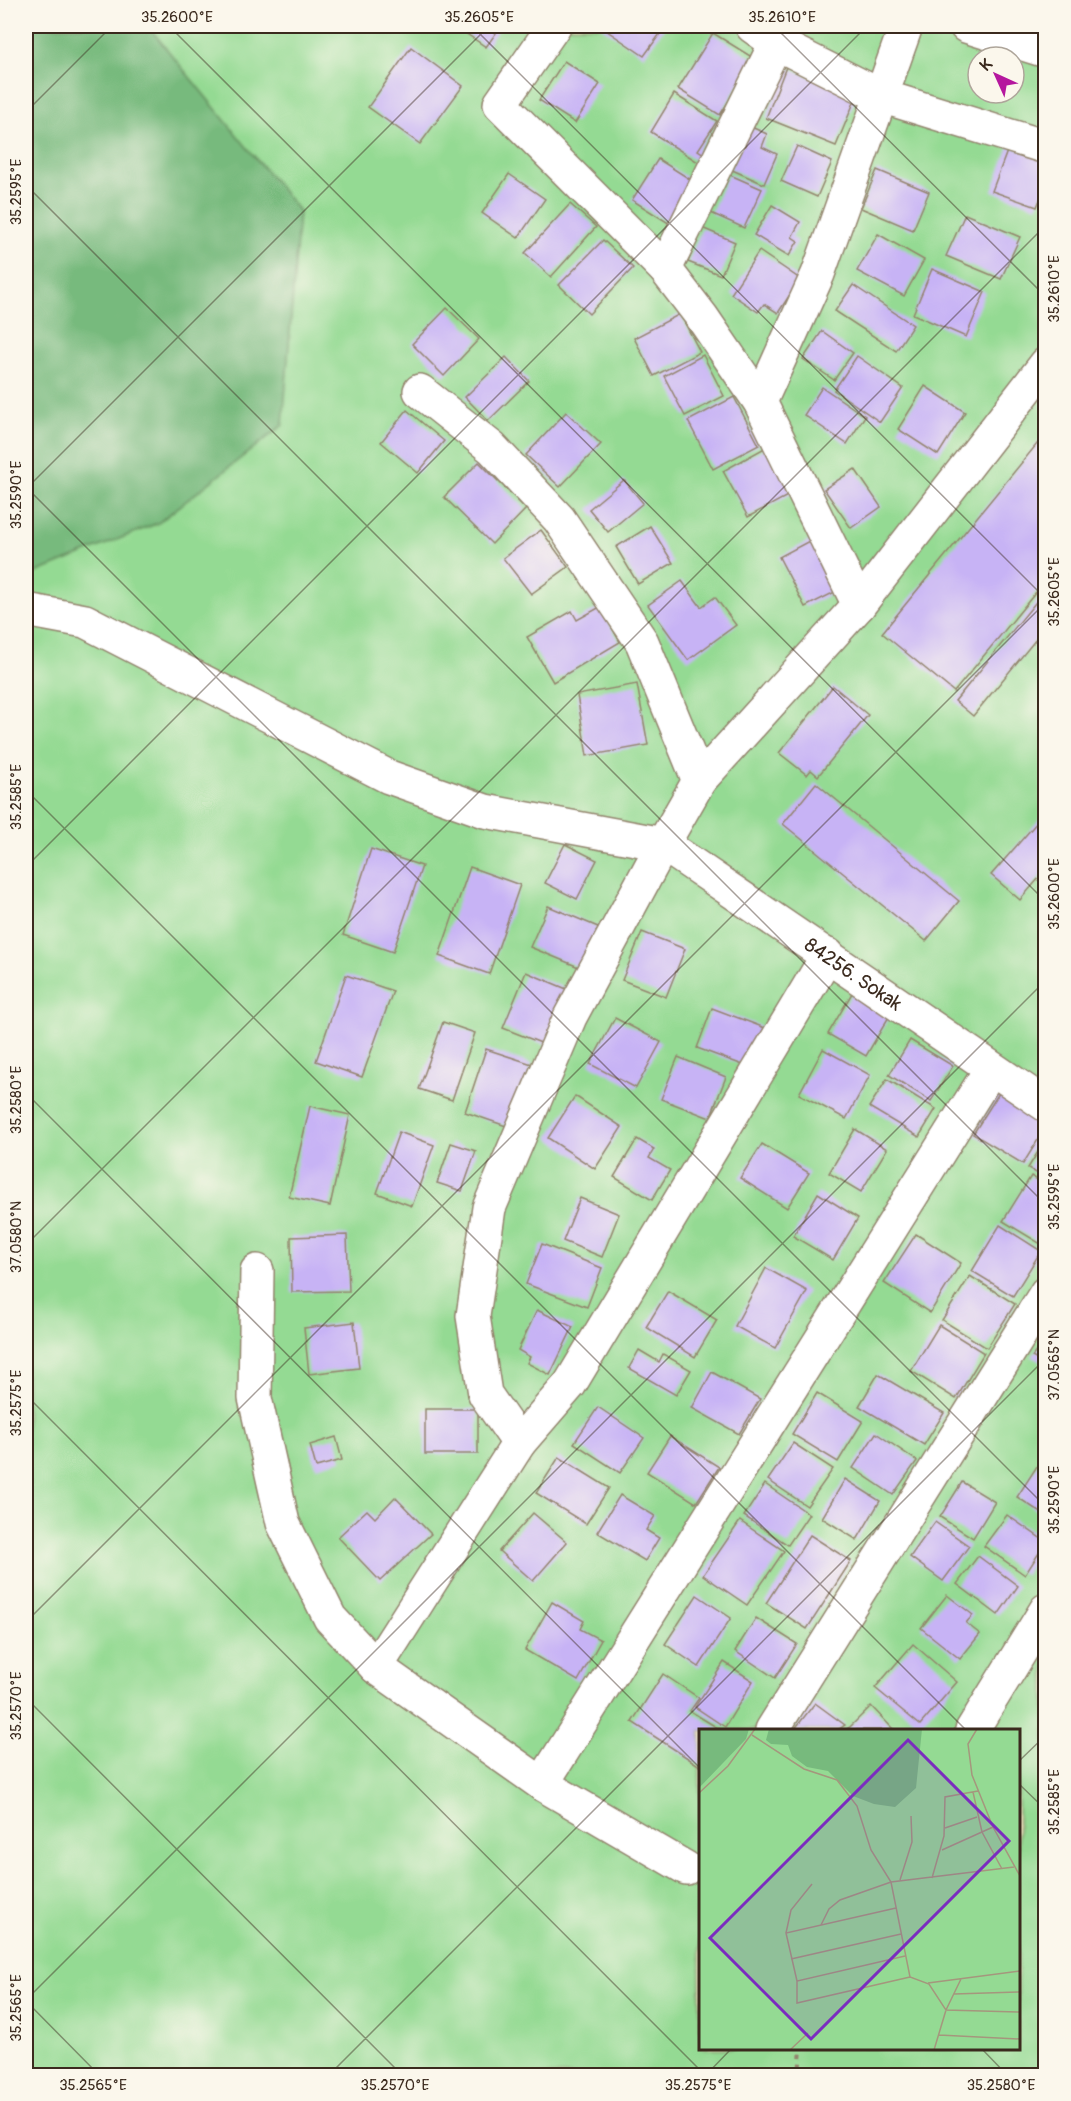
<svg xmlns="http://www.w3.org/2000/svg" width="1071" height="2101" font-family="Pangolin,sans-serif">
	<rect width="100%" height="100%" fill="#fbf7ec"/>
	<filter id="ink" filterUnits="userSpaceOnUse"><feTurbulence type="fractalNoise" baseFrequency=".0167" numOctaves="2"/><feDisplacementMap in="SourceGraphic" scale="12" xChannelSelector="R" yChannelSelector="G"/><feConvolveMatrix kernelMatrix="1 2 1 2 8 2 1 2 1" color-interpolation-filters="sRGB"/></filter>
	<filter id="wash" filterUnits="userSpaceOnUse"><feTurbulence type="fractalNoise" baseFrequency=".008" numOctaves="4" result="noise"/><feDisplacementMap in="SourceGraphic" scale="24" xChannelSelector="R" yChannelSelector="G"/><feGaussianBlur stdDeviation="1.35" result="paint"/><feColorMatrix in="noise" values="0 0 0 0 0 0 0 0 0 0 0 0 0 0 0 0 0 1.4 0 .05"/><feComposite in="paint" operator="in"/></filter>
	<g filter="url(#wash)">
		<rect width="100%" height="100%" fill="#ebdebc"/>
		<path fill="#94da93" stroke="#688258" stroke-width="1.5" fill-rule="evenodd" d="M26,26H1045V2075L26,2076ZM978,57H1014V93H978ZM700,1730H1018V2048H700Z"/>
		<path fill="#77ba7d" stroke="#59724e" stroke-width="1.5" d="M26,26H148L299,211L283,425L158,523L26,577Z"/>
		<g id="blocks">
			<g fill="#c7b3f5">
				<path d="M455,26H501L486,47Z"/>
				<path d="M600,26H663L665,27L644,56Z"/>
				<path d="M713,33L755,59L720,115L678,89Z"/>
				<path d="M411,47L463,86L420,144L368,107Z"/>
				<path d="M564,61L600,84L575,123L539,100Z"/>
				<path d="M786,67L857,95L836,146L766,118Z"/>
				<path d="M674,94L717,121L698,150L707,156L701,164L651,132Z"/>
				<path d="M749,126L767,134L762,147L777,154L764,184L730,169Z"/>
				<path d="M797,146L832,162L817,197L781,181Z"/>
				<path d="M1009,146L1046,159V185L1037,207L992,191Z"/>
				<path d="M658,159L696,183L670,224L632,200Z"/>
				<path d="M877,170L929,192L913,230L861,208Z"/>
				<path d="M509,174L545,199L518,238L482,213Z"/>
				<path d="M728,174L762,189L744,228L711,213Z"/>
				<path d="M570,204L596,227L551,277L525,253Z"/>
				<path d="M772,205L800,222L792,237L798,241L789,256L754,235Z"/>
				<path d="M965,214L1020,237L1001,279L946,256Z"/>
				<path d="M702,228L735,242L721,275L688,262Z"/>
				<path d="M878,234L924,260L904,296L857,271Z"/>
				<path d="M603,240L633,268L589,314L559,285Z"/>
				<path d="M759,251L800,279L778,313L764,304L758,312L731,294Z"/>
				<path d="M932,269L985,292L966,337L913,314Z"/>
				<path d="M853,285L913,325L896,351L835,311Z"/>
				<path d="M447,308L479,339L444,376L412,344Z"/>
				<path d="M680,314L700,352L654,376L634,338Z"/>
				<path d="M822,331L853,353L834,380L803,359Z"/>
				<path d="M703,355L724,396L685,416L664,376Z"/>
				<path d="M857,356L903,388L880,422L834,390Z"/>
				<path d="M506,357L529,381L488,421L465,397Z"/>
				<path d="M925,386L965,412L938,455L898,429Z"/>
				<path d="M822,387L865,416L847,444L804,415Z"/>
				<path d="M734,397L759,445L713,469L688,421Z"/>
				<path d="M407,410L444,441L418,473L381,442Z"/>
				<path d="M566,412L601,444L560,487L526,455Z"/>
				<path d="M1046,433V580L954,692L882,633Z"/>
				<path d="M770,445L795,492L748,517L723,471Z"/>
				<path d="M479,462L526,509L492,544L444,497Z"/>
				<path d="M855,469L881,507L851,528L824,489Z"/>
				<path d="M624,480L643,503L608,532L589,509Z"/>
				<path d="M650,526L673,563L638,584L616,547Z"/>
				<path d="M541,530L568,567L531,594L503,558Z"/>
				<path d="M811,540L837,591L805,607L779,557Z"/>
				<path d="M682,581L701,607L715,597L736,625L688,660L648,605Z"/>
				<path d="M1040,597L1046,601V627L973,716L955,701Z"/>
				<path d="M600,607L620,642L553,682L527,637L572,611L577,620Z"/>
				<path d="M637,684L648,745L587,756L577,695Z"/>
				<path d="M833,686L868,715L818,776L811,770L807,775L779,753Z"/>
				<path d="M816,783L959,901L926,941L783,824Z"/>
				<path d="M1046,812V870L1020,900L991,875Z"/>
				<path d="M565,844L597,860L577,899L545,883Z"/>
				<path d="M371,849L422,866L393,952L343,935Z"/>
				<path d="M470,867L520,885L489,974L439,956Z"/>
				<path d="M548,906L598,927L581,968L530,947Z"/>
				<path d="M642,932L685,949L666,997L622,980Z"/>
				<path d="M526,972L569,990L546,1045L503,1028Z"/>
				<path d="M346,975L393,991L362,1077L316,1061Z"/>
				<path d="M852,993L890,1015L866,1056L828,1034Z"/>
				<path d="M712,1008L765,1028L751,1068L697,1048Z"/>
				<path d="M615,1018L661,1042L636,1088L590,1064Z"/>
				<path d="M443,1022L475,1033L452,1100L419,1089Z"/>
				<path d="M910,1040L953,1066L931,1101L889,1075Z"/>
				<path d="M486,1049L532,1064L512,1128L465,1112Z"/>
				<path d="M823,1049L870,1075L846,1119L799,1094Z"/>
				<path d="M678,1057L726,1077L710,1118L661,1099Z"/>
				<path d="M887,1079L936,1109L919,1137L869,1107Z"/>
				<path d="M1001,1090L1046,1117V1127L1023,1164L973,1134Z"/>
				<path d="M575,1096L622,1127L595,1169L548,1138Z"/>
				<path d="M310,1106L350,1115L330,1206L289,1197Z"/>
				<path d="M855,1129L887,1149L861,1192L829,1173Z"/>
				<path d="M399,1132L434,1145L412,1206L377,1193Z"/>
				<path d="M637,1139L654,1149L649,1158L670,1170L652,1200L614,1177Z"/>
				<path d="M1046,1139V1179L1028,1168Z"/>
				<path d="M451,1143L476,1151L462,1191L437,1183Z"/>
				<path d="M762,1144L809,1173L787,1208L740,1178Z"/>
				<path d="M1031,1176L1046,1185L1044,1246L1003,1221Z"/>
				<path d="M818,1193L858,1218L833,1260L793,1236Z"/>
				<path d="M580,1198L619,1214L602,1257L563,1241Z"/>
				<path d="M1000,1225L1041,1251L1013,1296L972,1271Z"/>
				<path d="M916,1234L961,1263L930,1313L884,1283Z"/>
				<path d="M347,1235L349,1291L292,1292L291,1237Z"/>
				<path d="M542,1244L602,1268L587,1307L526,1284Z"/>
				<path d="M766,1268L807,1291L775,1348L735,1326Z"/>
				<path d="M970,1276L1015,1304L987,1348L942,1320Z"/>
				<path d="M668,1291L717,1320L695,1357L646,1327Z"/>
				<path d="M537,1310L573,1327L550,1375L527,1363L530,1357L518,1350Z"/>
				<path d="M354,1322L359,1368L309,1374L304,1328Z"/>
				<path d="M939,1325L984,1353L956,1399L911,1371Z"/>
				<path d="M1046,1337V1365L1032,1357Z"/>
				<path d="M639,1350L659,1362L663,1354L691,1370L676,1395L629,1368Z"/>
				<path d="M712,1372L760,1399L739,1434L692,1408Z"/>
				<path d="M878,1374L944,1413L924,1445L859,1406Z"/>
				<path d="M817,1393L863,1421L838,1462L792,1434Z"/>
				<path d="M598,1407L644,1438L620,1473L574,1443Z"/>
				<rect x="425" y="1409" width="53" height="45"/>
				<path d="M876,1433L917,1461L893,1495L853,1468Z"/>
				<path d="M670,1436L719,1467L696,1503L647,1472Z"/>
				<path d="M336,1437L342,1460L316,1467L310,1445Z"/>
				<path d="M793,1443L833,1469L807,1506L768,1480Z"/>
				<path d="M559,1457L609,1488L586,1524L536,1493Z"/>
				<path d="M1041,1460L1046,1463V1516L1017,1497Z"/>
				<path d="M845,1479L880,1501L857,1540L822,1518Z"/>
				<path d="M962,1482L995,1502L973,1538L940,1517Z"/>
				<path d="M765,1484L809,1514L788,1545L744,1516Z"/>
				<path d="M620,1495L655,1516L646,1530L659,1538L645,1561L597,1532Z"/>
				<path d="M395,1497L431,1534L380,1581L338,1537L367,1510L375,1518Z"/>
				<path d="M533,1513L567,1542L533,1581L499,1551Z"/>
				<path d="M1007,1515L1046,1542L1025,1575L984,1546Z"/>
				<path d="M740,1521L784,1551L747,1605L703,1575Z"/>
				<path d="M935,1522L969,1546L943,1581L910,1557Z"/>
				<path d="M810,1535L851,1561L807,1629L766,1603Z"/>
				<path d="M978,1556L1018,1586L998,1615L957,1584Z"/>
				<path d="M697,1595L731,1618L699,1667L665,1644Z"/>
				<path d="M947,1595L973,1615L966,1623L980,1634L960,1659L921,1628Z"/>
				<path d="M552,1602L584,1621L580,1629L601,1640L578,1681L525,1650Z"/>
				<path d="M756,1618L797,1644L775,1678L735,1651Z"/>
				<path d="M913,1644L957,1682L920,1725L875,1688Z"/>
				<path d="M724,1662L753,1681L725,1727L695,1707Z"/>
				<path d="M663,1674L699,1698L690,1711L721,1730H700V1766L632,1722Z"/>
				<path d="M815,1703L845,1725L838,1730H794Z"/>
				<path d="M871,1706L894,1730H845L850,1727Z"/>
			</g>
		</g>
	</g>
	<g filter="url(#ink)">
		<use href="#blocks" fill-opacity="0" stroke="#93846d" stroke-width="1.5"/>
		<g fill="none" stroke-linecap="round" stroke-linejoin="round">
			<defs>
				<g id="minor">
					<path d="M554,26L500,104L665,269L702,317L760,402L859,605"/>
					<path d="M752,26L776,43L881,96L1046,147"/>
					<path d="M966,26L1046,51"/>
					<path d="M665,269L776,43"/>
					<path d="M420,391L492,448L559,519L642,642L699,781"/>
					<path d="M760,402L818,274L906,26"/>
					<path d="M26,610L85,621L389,777L485,811L663,844L570,1017L489,1208L473,1316L485,1394L519,1443"/>
					<path d="M257,1271L255,1398L283,1523L330,1618L376,1667"/>
					<path d="M772,1730L1046,1293"/>
					<path d="M972,1730L1046,1610"/>
					<path d="M542,1784L991,1069"/>
					<path d="M686,1868L542,1784L376,1667L519,1443L570,1384L828,955"/>
				</g>
				<g id="tertiary">
					<path id="s1" d="M1046,364L859,605L699,781L663,844L1046,1105"/>
				</g>
			</defs>
			<use href="#minor" stroke="#93846d" stroke-width="36"/>
			<use href="#tertiary" stroke="#93846d" stroke-width="36"/>
			<path stroke="#93846d" stroke-width="4" stroke-dasharray="4.5 4.5" stroke-linecap="butt" d="M799,2076L801,2048"/>
			<use href="#minor" stroke="#fff" stroke-width="33"/>
			<use href="#tertiary" stroke="#fff" stroke-width="33"/>
		</g>
	</g>
	<path fill="none" stroke="#3b2a1e" stroke-width="1.5" stroke-opacity="0.45" d="M169,26L1046,902M472,26L1046,599M774,26L1046,297M26,112L112,26M26,185L1046,1205M26,487L1046,1507M26,489L489,26M26,790L966,1730M26,867L867,26M26,1093L700,1768M26,1245L1046,225M26,1395L706,2076M26,1622L1046,602M26,1698L403,2076M1018,1762L1046,1735M1018,1783L1046,1810M26,2000L1046,980M26,2001L100,2076M981,2048L1008,2076M328,2076L1046,1358M705,2076L732,2048"/>
	<g text-anchor="middle" dominant-baseline="central" stroke-width="5" stroke-linejoin="round" paint-order="stroke">
		<g font-size="20" fill="#3b2a1e" stroke="#fbf7ec">
			<text stroke="none"><textPath href="#s1" startOffset="846">84256. Sokak</textPath></text>
		</g>
	</g>
	<g transform="translate(699 1729)">
		<rect width="321" height="321" fill="#ebdebc"/>
		<path d="M321,0V321H0V1Z" fill="#94da93"/>
		<path d="M0,0H50L47,10L0,59ZM70,0H223L217,59L196,78L175,75L154,67L129,42L108,38L93,27L89,16L72,15L67,11Z" fill="#77ba7d"/>
		<path fill="none" stroke="#a5967d" stroke-width="1.5" d="M278,0L269,15L273,46L294,98L321,147M53,6L105,40L138,51L158,77L172,121L192,153L211,248L230,255L247,281L235,321M274,63L283,103L303,140M0,64L29,37L56,0M246,99L278,88M243,121L294,98M233,149L245,107L246,68L279,62M201,151L213,113L212,87M122,196L130,180L141,171L192,153L315,138M87,204L92,181L113,155M206,227L98,252V274L211,248M92,230L202,205M262,250L247,281L321,283M98,252L87,204L197,179M229,254L321,242M255,265L321,263M240,306L321,310M91,321L109,304"/>
		<path fill="#7b2cbf" fill-opacity="0.15" stroke="#7b2cbf" stroke-width="3" d="M209,11L310,112L112,310L11,209Z"/>
		<rect width="321" height="321" fill="none" stroke="#3b2a1e" stroke-width="3"/>
	</g>
	<rect width="1071" height="2101" fill="none" stroke="#fbf7ec" stroke-width="66"/>
	<g transform="translate(996 75) rotate(315)"><circle r="28" fill="#fbf7ec" stroke="#aea59a" stroke-width="1.5"/>
	<path d="M0-4.5L10 22L0 15L-10 22Z" fill="#b5179e"/>
	<text y="-9" font-size="16" font-weight="bold" text-anchor="middle" fill="#3b2a1e">K</text>
	</g>
	<rect x="33" y="33" width="1005" height="2035" fill="none" stroke="#3b2a1e" stroke-width="2"/>
	<g font-size="15" text-anchor="middle" fill="#3b2a1e">
		<text x="177" y="22">35.2600°E</text>
		<text x="479" y="22">35.2605°E</text>
		<text x="782" y="22">35.2610°E</text>
		<text transform="translate(16 192) rotate(-90)" y="5">35.2595°E</text>
		<text transform="translate(1054 289) rotate(-90)" y="5">35.2610°E</text>
		<text transform="translate(16 495) rotate(-90)" y="5">35.2590°E</text>
		<text transform="translate(1054 592) rotate(-90)" y="5">35.2605°E</text>
		<text transform="translate(16 797) rotate(-90)" y="5">35.2585°E</text>
		<text transform="translate(1054 894) rotate(-90)" y="5">35.2600°E</text>
		<text transform="translate(16 1100) rotate(-90)" y="5">35.2580°E</text>
		<text transform="translate(1054 1197) rotate(-90)" y="5">35.2595°E</text>
		<text transform="translate(16 1237) rotate(-90)" y="5">37.0580°N</text>
		<text transform="translate(1054 1365) rotate(-90)" y="5">37.0565°N</text>
		<text transform="translate(16 1403) rotate(-90)" y="5">35.2575°E</text>
		<text transform="translate(1054 1500) rotate(-90)" y="5">35.2590°E</text>
		<text transform="translate(16 1706) rotate(-90)" y="5">35.2570°E</text>
		<text transform="translate(1054 1802) rotate(-90)" y="5">35.2585°E</text>
		<text transform="translate(16 2008) rotate(-90)" y="5">35.2565°E</text>
		<text x="93" y="2090">35.2565°E</text>
		<text x="395" y="2090">35.2570°E</text>
		<text x="698" y="2090">35.2575°E</text>
		<text x="1001" y="2090">35.2580°E</text>
	</g>
</svg>
